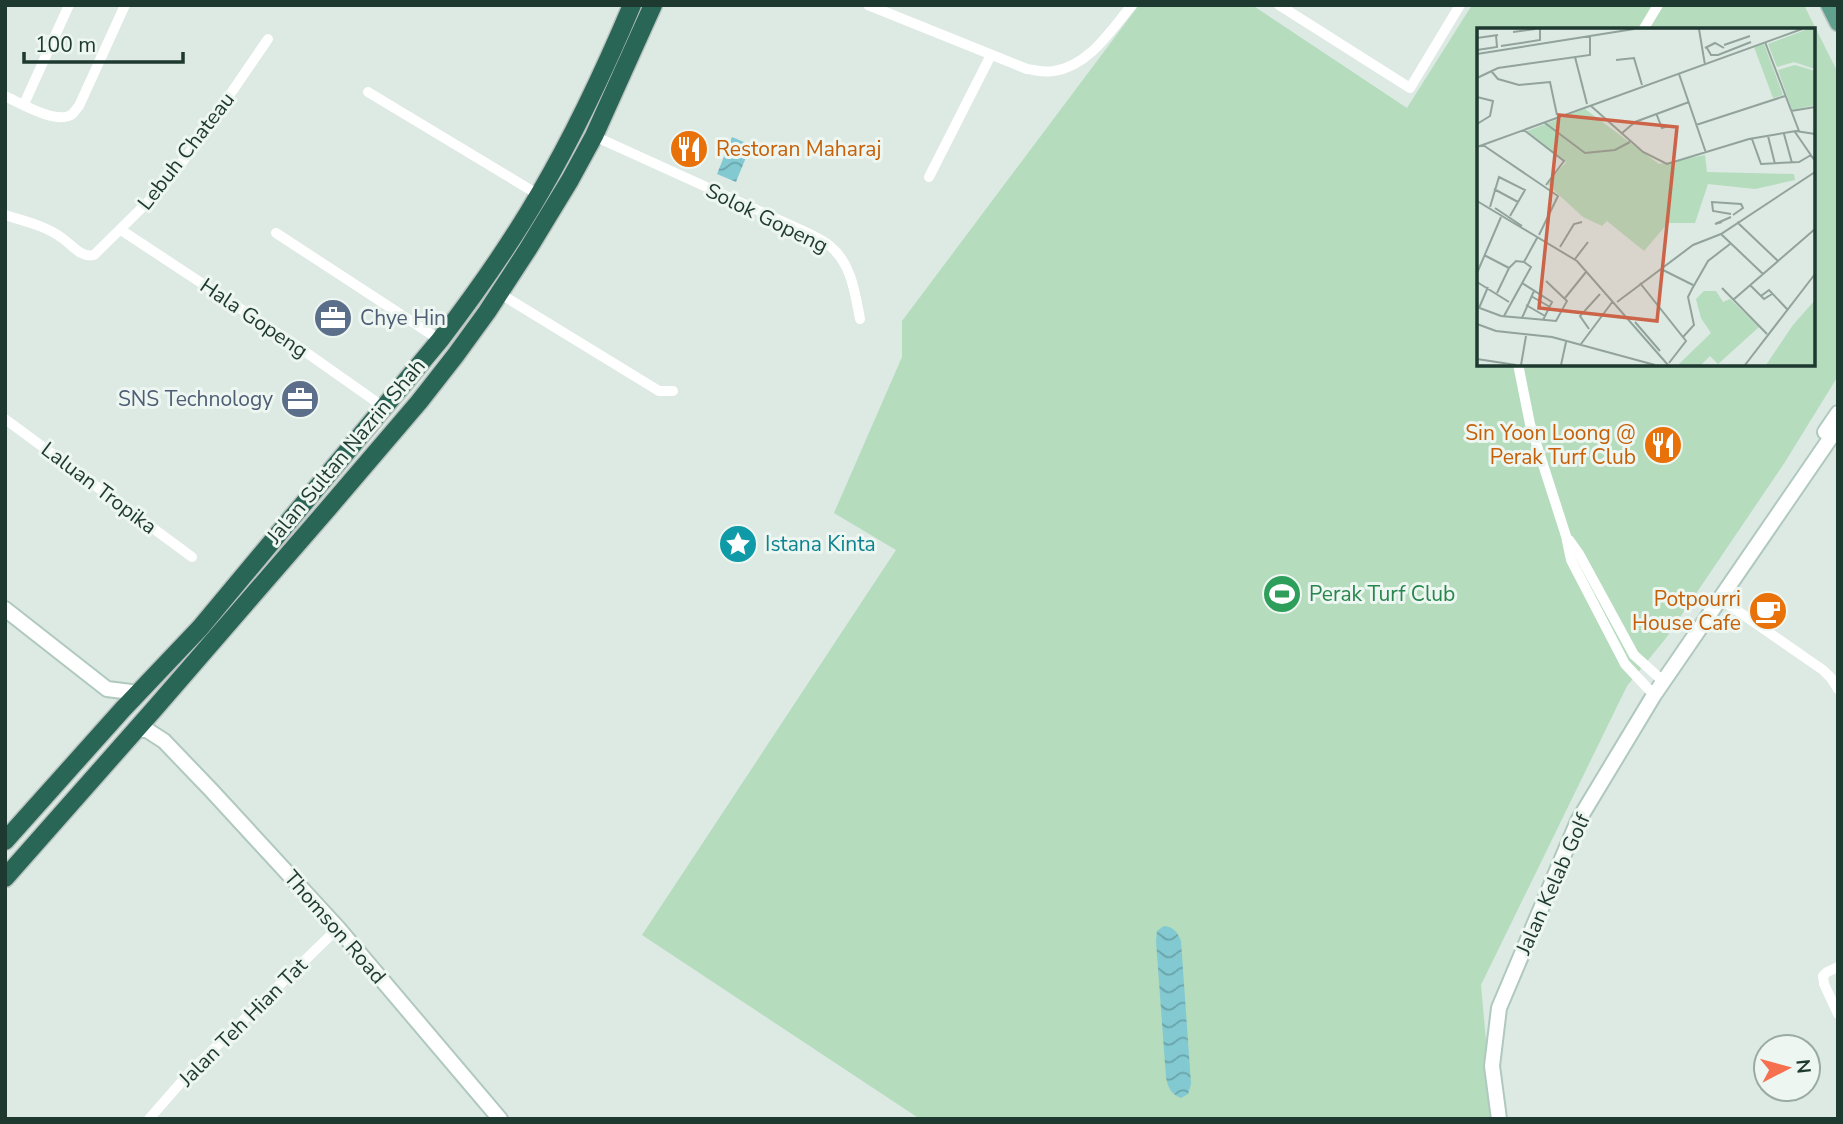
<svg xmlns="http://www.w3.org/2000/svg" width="1843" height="1124" font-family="'Nunito Sans',sans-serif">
	<defs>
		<pattern id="water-waves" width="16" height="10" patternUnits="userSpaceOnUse" patternTransform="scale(1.75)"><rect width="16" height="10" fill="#82c9d1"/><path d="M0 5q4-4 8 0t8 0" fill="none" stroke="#6aa4aa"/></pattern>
	</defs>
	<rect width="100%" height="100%" fill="#dde9e3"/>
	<path fill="#b4dcbd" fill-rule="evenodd" d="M1139,5H1252L1407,108L1472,5H1804L1838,73V376L1785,462L1666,638L1627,686L1481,985L1493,1119H920L642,935L896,550L834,513L902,357V321ZM1479,30H1813V364H1479Z"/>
	<g fill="url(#water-waves)">
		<path d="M732,137L751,145L736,182L717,174Z"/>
		<path d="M1164,926C1174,927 1177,932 1181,941L1191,1084L1188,1094L1181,1098C1171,1094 1168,1088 1166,1077L1156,941L1157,931Z"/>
	</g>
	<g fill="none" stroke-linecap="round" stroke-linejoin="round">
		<defs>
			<g id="secondary">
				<path d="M1825,432L1838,413"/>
				<path d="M5,609L107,689L139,693"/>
				<path d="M136,730H147L164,741L211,790L338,928L500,1119"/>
				<path d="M1499,1119L1492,1066L1499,1008L1578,821L1654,695L1838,427"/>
			</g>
			<path id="primary" d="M1829,5L1838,23"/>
			<g id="highway">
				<path d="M5,841L123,709L200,628L440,340C476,293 510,245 540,193C575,133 605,69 632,5"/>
				<path d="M5,878L156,707L331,505L419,402L455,356L487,312L528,249L570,180L594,136L653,5"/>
			</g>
		</defs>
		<use href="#secondary" stroke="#b0c9bf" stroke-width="18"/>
		<use href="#primary" stroke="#bcc4c1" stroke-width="19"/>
		<use href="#highway" stroke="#bcc4c1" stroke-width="21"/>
		<g stroke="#fff" stroke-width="10">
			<path d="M868,5L1027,69C1035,70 1046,73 1054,71C1089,66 1111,30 1132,5"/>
			<path d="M1279,5L1410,88L1460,5"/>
			<path d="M1643,30L1658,5"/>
			<path d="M368,92L539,195"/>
			<path d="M5,96C20,103 55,124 71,115C74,113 76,109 79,106L125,5"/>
			<path d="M24,104L69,5"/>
			<path d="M594,136L810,234C817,238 824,241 830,246C852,264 855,294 860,319"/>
			<path d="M929,177L991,55"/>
			<path d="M5,215C24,221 46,226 62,238C72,245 81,258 94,255L163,187L196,144L268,39"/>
			<path d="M121,230L297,346L385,408"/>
			<path d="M276,233L440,340"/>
			<path d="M499,293L659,391H673"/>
			<path d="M1518,364L1530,424L1566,536L1571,560L1625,664L1654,695"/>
			<path d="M5,419L192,557"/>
			<path d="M1569,540L1579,554L1634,655L1664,682"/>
			<path d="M1719,598L1823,670L1831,678L1838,689"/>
			<path d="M1838,967L1827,972L1823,976L1824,984L1838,1014"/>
			<path d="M149,1119L190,1072L338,928"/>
		</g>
		<use href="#secondary" stroke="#fff" stroke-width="14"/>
		<use href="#primary" stroke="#60a18d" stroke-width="16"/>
		<use href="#highway" stroke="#2a6656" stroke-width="18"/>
	</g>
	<defs>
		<symbol id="restaurant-disc" viewBox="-11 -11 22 22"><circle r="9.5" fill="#e8710a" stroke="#edf6f1"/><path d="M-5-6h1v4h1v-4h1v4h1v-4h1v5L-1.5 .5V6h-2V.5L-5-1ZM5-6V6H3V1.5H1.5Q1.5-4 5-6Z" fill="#fff"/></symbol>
		<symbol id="office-disc" viewBox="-11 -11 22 22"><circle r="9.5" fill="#5c6f8a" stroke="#edf6f1"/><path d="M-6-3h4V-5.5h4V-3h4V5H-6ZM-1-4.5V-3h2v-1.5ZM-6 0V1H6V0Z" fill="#fff"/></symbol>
		<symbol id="sight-disc" viewBox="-11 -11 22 22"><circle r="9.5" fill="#0f9aa8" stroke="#edf6f1"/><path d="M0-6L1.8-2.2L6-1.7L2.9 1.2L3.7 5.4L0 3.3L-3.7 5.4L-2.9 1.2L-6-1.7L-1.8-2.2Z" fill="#fff"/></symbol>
		<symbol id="stadium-disc" viewBox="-11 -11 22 22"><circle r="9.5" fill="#2e9e5b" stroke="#edf6f1"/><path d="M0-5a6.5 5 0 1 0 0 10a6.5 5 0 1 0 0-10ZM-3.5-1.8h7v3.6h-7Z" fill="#fff"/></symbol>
		<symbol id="cafe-disc" viewBox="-11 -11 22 22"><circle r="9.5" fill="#e8710a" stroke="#edf6f1"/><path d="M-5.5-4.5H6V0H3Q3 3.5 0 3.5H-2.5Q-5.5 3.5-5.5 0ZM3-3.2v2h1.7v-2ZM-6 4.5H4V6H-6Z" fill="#fff"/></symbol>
	</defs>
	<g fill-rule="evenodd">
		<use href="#restaurant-disc" x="667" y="127" width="44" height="44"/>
		<use href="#office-disc" x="311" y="296" width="44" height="44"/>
		<use href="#office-disc" x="278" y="377" width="44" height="44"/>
		<use href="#restaurant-disc" x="1641" y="423" width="44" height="44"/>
		<use href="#sight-disc" x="716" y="522" width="44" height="44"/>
		<use href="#stadium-disc" x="1260" y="572" width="44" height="44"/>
		<use href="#cafe-disc" x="1746" y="589" width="44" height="44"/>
	</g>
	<g text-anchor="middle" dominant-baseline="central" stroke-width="6" stroke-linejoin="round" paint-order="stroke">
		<g font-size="21" fill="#c56008" stroke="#edf6f1" text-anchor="end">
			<text x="716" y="149" text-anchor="start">Restoran Maharaj</text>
			<text x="1636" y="433">Sin Yoon Loong @<tspan x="1636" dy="24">Perak Turf Club</tspan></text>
			<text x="1741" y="599">Potpourri<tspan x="1741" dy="24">House Cafe</tspan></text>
		</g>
		<g font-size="21" fill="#1e3930" stroke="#edf6f1">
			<text transform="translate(186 151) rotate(-52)">Lebuh Chateau</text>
			<text transform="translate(767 218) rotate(26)">Solok Gopeng</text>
			<text transform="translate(254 318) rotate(34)">Hala Gopeng</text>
			<text transform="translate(346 451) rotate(-50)">Jalan Sultan Nazrin Shah</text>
			<text transform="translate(99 488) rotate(37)">Laluan Tropika</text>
			<text transform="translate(1553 884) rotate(-66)">Jalan Kelab Golf</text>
			<text transform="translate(335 927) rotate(49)">Thomson Road</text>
			<text transform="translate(243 1022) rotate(-45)">Jalan Teh Hian Tat</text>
		</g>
		<g font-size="21" fill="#4e5e75" stroke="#edf6f1" text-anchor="start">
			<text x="360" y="318">Chye Hin</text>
			<text x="273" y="399" text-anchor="end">SNS Technology</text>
		</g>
		<g font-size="21" fill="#0d838f" stroke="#edf6f1" text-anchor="start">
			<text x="765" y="544">Istana Kinta</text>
		</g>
		<g font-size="21" fill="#27864d" stroke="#edf6f1" text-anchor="start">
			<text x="1309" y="594">Perak Turf Club</text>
		</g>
	</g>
	<g transform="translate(1477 28)">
		<rect width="338" height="338" fill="#dde9e3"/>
		<path d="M108,81L182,136L228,127L230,144L317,146L318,152L278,161L231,156L218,195H191L167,223L130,193L125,198L106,189L70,156L89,134L50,103ZM338,272V337H289L316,297Z" fill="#b4dcbd"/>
		<path d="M331,1H338V41L317,34L300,39L291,16ZM287,16L306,67L296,70L277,19ZM227,263H239L246,274L253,271L282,299L241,336L233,328L224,337H201L234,305L224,290L219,271Z" fill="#b4dcbd"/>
		<path d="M318,37L338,43V77L315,82L301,42Z" fill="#b4dcbd"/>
		<path fill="none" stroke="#91a39b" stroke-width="2" d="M222,1L228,37M36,4L58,1M0,10L21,7M288,14L322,103M247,17L273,8M24,18L63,12V1M228,20L238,15L247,20M230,20L234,27H241L274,14M0,22L20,19L19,7M0,26L157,1M98,29L110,76M139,32L157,30L165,57M15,44L21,51L42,57L73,54L80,87M202,46L229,125M0,50L21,40L113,27V8M0,69L16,73L13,88L0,96M114,78L166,124L190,136L272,111L319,103L338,106M314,83L338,79M179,85L185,100L191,98M68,95L108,125L138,122L153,114M219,97L308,68M47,102L87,133L69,157M318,104L338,133M144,106L158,94L212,74M307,106L315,135M291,108L298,136M275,111L284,136L322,134L334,127M6,117L81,168L62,207M0,119L325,1M17,161L41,174M0,173L100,233L191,337M13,179L22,149L48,162L33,188M18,180L45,198M254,186L236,183L235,174L264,176L266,180L256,187M245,194L238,196L254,189M260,194L301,233M244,206L286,246M83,219L97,196L105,194M7,227L32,240M98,231L111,214M47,234L60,210M184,241L216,257M0,245L24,189M0,254L32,274M45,255L75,274L66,292M163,255L209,313L192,335M273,257L287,271L295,266M245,260L290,306M20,265L32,240L39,233L47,234M54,268L73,279M284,268L292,262L310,281M88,270L109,244M256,272L338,201M140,274L216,217L244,206L338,144M49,277L68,288M0,279L24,288L79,293L90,273L69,253M2,280L11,259M27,288L54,239L47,234M45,290L57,263M158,294L183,323M0,296L19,303L75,309L178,337M112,301L103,288L123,266M206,309L217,297L211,269L215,261L231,233L253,216M104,316L136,273M0,331L39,337M44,337L49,308M84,337L89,314M268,337L338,246"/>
		<path fill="#cb6448" fill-opacity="0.15" stroke="#cb6448" stroke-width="3.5" d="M82,87L200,99L180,293L62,280Z"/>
		<rect width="338" height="338" fill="none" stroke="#1e3930" stroke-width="3.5"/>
	</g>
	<rect width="1843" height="1124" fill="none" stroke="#1e3930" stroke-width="14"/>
	<g transform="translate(1787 1068) rotate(84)"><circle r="33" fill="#edf6f1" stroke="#9aaaa4" stroke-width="2"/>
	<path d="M0-5L12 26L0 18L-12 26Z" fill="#f66f4e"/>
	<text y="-10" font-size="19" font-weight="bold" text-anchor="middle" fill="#1e3930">N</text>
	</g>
	<path d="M24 52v10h159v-10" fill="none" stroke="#1e3930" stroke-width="3.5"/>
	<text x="35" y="52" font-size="21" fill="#1e3930" stroke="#edf6f1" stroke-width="5" paint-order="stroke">100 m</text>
</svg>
